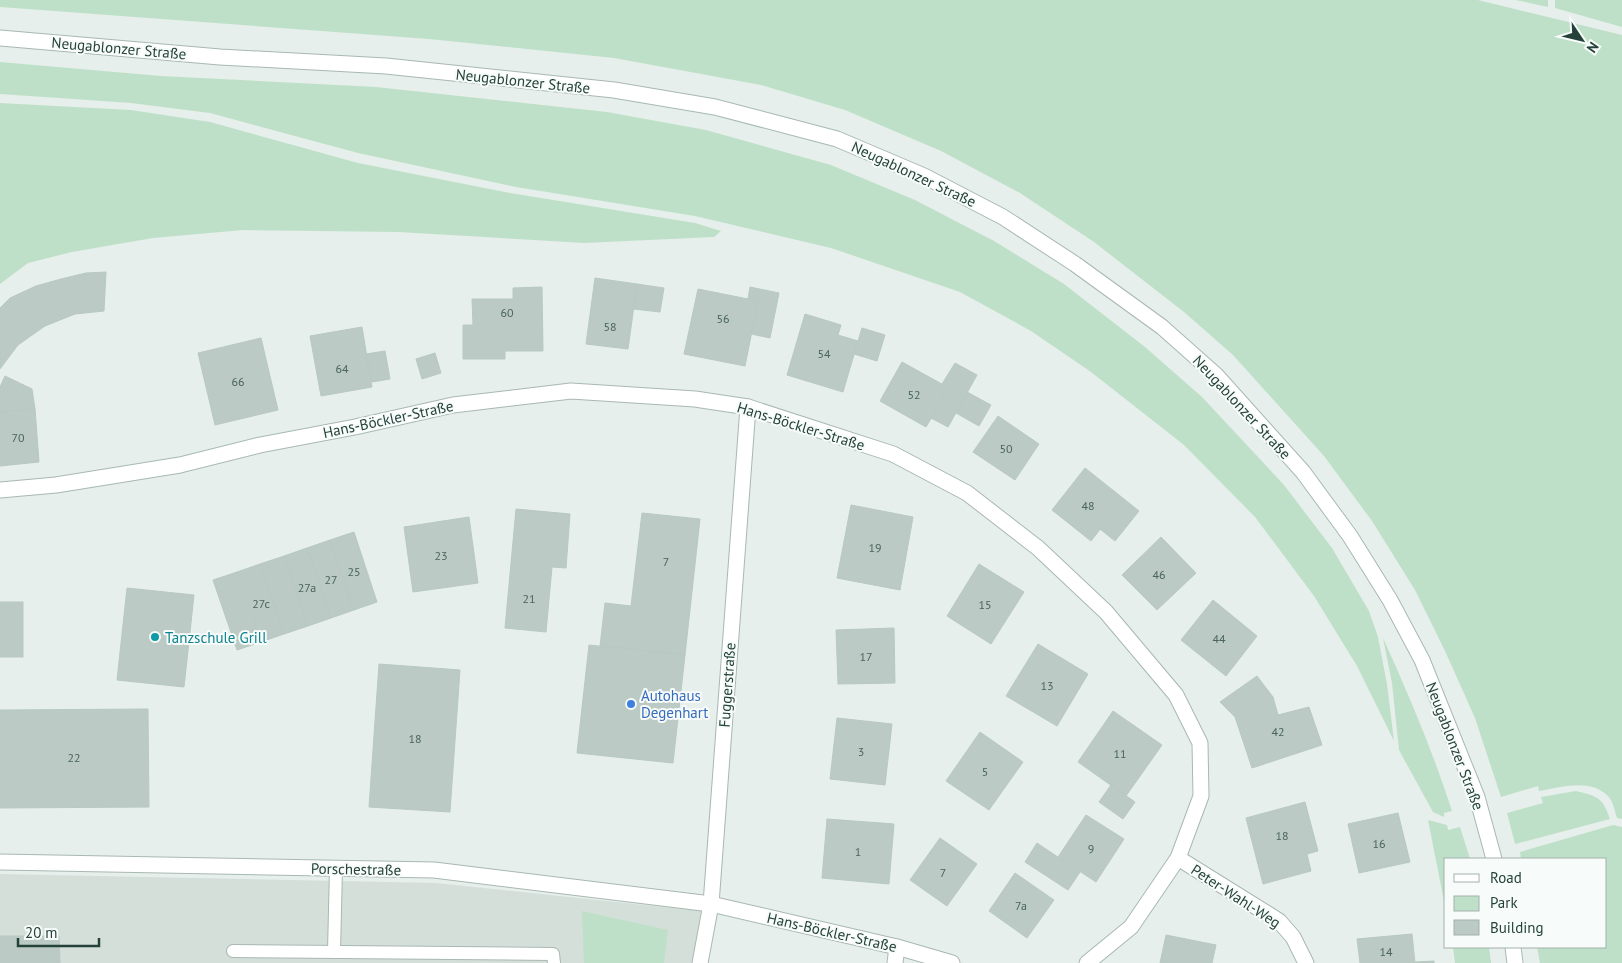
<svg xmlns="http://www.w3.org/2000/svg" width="1622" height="963" font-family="'PT Sans',sans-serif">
	<rect width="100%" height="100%" fill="#e6efeb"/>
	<path fill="#d4dfda" d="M0,874L436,883L701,911L692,963H0Z"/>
	<g fill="#bfe0c8">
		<path d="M0,0H1478L1622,35V819L1617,818C1615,812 1613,801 1608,796C1590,778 1562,787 1539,791L1538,786L1501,797L1475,718L1445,651L1415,590L1372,521L1324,456L1233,355L1184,312L1094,242L1020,193L941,151L845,110L761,85L614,58L429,39L0,7Z"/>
		<path d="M1516,0H1548V7Z"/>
		<path d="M1555,0H1622V27L1555,8Z"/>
		<path d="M0,62L161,76L376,87L607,112L706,130L831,165L915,200L994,241L1064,284L1145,347L1202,397L1284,485L1332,548L1369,611L1378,637L1387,684L1394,741L1357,666L1314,596L1255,517L1184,445L1091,372L1031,331L960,292L831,248L695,216L516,187L358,153L210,113L131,103L0,94Z"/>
		<path d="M0,103L131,110L210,122L358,163L510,193L695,223L721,231L714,237L584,243L398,232L243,230L153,238L72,252L28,263L0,284Z"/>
		<path d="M1383,638C1409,695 1433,752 1452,811L1444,813V817L1433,812L1399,750L1392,683Z"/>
		<path d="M1576,791C1598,796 1603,798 1610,819L1515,844L1507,813L1543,803L1541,797Z"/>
		<path d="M1428,820L1447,825L1448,830L1460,827L1470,859H1446V911Z"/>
		<path d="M1613,825L1622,827V963H1540L1537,947H1606V859H1521L1520,852Z"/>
		<path d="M582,911L668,930L664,963H584Z"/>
		<path d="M1453,947H1489L1491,963H1455Z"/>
	</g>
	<g fill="#bbcac4" stroke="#b8c9c2">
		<path d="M106,272L104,311L75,314L45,326L18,345L0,369V308L10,298L36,286L61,279L86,273Z"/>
		<path d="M595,278L637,284L628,349L586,344Z"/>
		<path d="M637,284L664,288L660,312L634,309Z"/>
		<path d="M542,287L543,351H505V359H463V325H473L472,299H513V288Z"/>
		<path d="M750,287L779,293L770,338L751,334L758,301L748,299Z"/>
		<path d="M698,289L758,301L745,366L684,354Z"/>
		<path d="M805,314L841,325L838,335L858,341L843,392L787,375Z"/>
		<path d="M362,327L372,387L321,396L310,336Z"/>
		<path d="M862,328L885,335L877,361L854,354Z"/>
		<path d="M261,338L278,410L215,425L198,353Z"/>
		<path d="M385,351L390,379L372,382L366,354Z"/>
		<path d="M435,353L441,373L422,379L416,359Z"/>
		<path d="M902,362L949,388L926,427L880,401Z"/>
		<path d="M955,363L977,375L948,427L931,418L949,388L942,384Z"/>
		<path d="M5,376L32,389L35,409L0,412V387Z"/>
		<path d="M967,392L991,405L979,426L956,413Z"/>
		<path d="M35,409L39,462L0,466V412Z"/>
		<path d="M998,416L1039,444L1015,480L973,452Z"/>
		<path d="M1085,468L1124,499L1091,541L1052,510Z"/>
		<path d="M1124,499L1139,511L1115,541L1100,529Z"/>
		<path d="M851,505L913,517L900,590L837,578Z"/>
		<path d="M516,509L570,514L566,568L552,567L546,632L505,628Z"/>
		<path d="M642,513L700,519L685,655L600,646L605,603L631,606Z"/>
		<path d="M469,517L478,583L413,592L404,527Z"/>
		<path d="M354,532L377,602L354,610L330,540Z"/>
		<path d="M1161,537L1196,573L1157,610L1122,575Z"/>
		<path d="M330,540L354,610L331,618L307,548Z"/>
		<path d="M307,548L331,618L308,626L284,556Z"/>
		<path d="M284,556L308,626L284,634L260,564Z"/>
		<path d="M260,564L284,634L261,642L237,572Z"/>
		<path d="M979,564L1024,592L991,644L947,616Z"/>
		<path d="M237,572L261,642L237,650L213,580Z"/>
		<path d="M127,588L194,595L184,687L117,680Z"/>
		<path d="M1213,600L1257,636L1226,676L1181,640Z"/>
		<rect x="0" y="602" width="23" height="55"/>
		<path d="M894,628L895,683L838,684L836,630Z"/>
		<path d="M1038,644L1088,674L1057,726L1006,696Z"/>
		<path d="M589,645L685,655L673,763L577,753Z"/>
		<path d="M379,664L460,670L450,812L369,807Z"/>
		<path d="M1257,676L1273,697L1278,715L1309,707L1322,745L1252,768L1235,717L1220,702Z"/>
		<path d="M148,709L149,807L0,808V710Z"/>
		<path d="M1113,711L1162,745L1126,796L1078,762Z"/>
		<path d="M837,718L892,724L885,785L830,779Z"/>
		<path d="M980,732L1023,762L989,810L946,781Z"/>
		<path d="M1111,785L1135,802L1123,819L1099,802Z"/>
		<path d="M1305,802L1318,851L1307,854L1311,871L1263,884L1246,818Z"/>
		<path d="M1398,813L1410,862L1359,873L1348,824Z"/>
		<path d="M1086,815L1124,839L1096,882L1058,857Z"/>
		<path d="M827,819L894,824L889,884L822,878Z"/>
		<path d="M940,838L977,864L947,906L910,880Z"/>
		<path d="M1037,843L1080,872L1068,890L1025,862Z"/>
		<path d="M1015,873L1054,900L1027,938L989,911Z"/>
		<path d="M1412,934L1415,963H1360L1357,939Z"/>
		<path d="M1166,935L1216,945L1212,963H1160Z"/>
		<path d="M0,936H59L60,963H0Z"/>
		<path d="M1434,961V963H1415V962Z"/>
	</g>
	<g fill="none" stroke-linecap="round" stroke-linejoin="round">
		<defs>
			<g id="service">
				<path d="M233,951L553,954L554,963"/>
				<path d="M334,952L336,868"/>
			</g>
			<g id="minor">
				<path d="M0,490L56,485L180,465L260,445L355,427L453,405L571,391L695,399L748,407L893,454L967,493L1038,548L1106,612L1176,695L1200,743L1201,796L1178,858L1131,927L1087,963"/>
				<path d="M1178,858L1279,921L1293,937L1306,963"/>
				<path d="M0,862L434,870L711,904L897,947L952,963"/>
				<path d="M700,963L711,904L748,407"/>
				<path d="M895,963L897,947"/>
			</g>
			<g id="tertiary">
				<path d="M0,38L220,57L386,66L614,90L715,107L837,139L924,176L1003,217L1075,264L1162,327L1216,375L1303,472L1350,536L1390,600L1422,660L1477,797L1494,859"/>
				<path d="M1513,947L1515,963"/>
			</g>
		</defs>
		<use href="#service" stroke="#a8b8b2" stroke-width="14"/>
		<use href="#minor" stroke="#a8b8b2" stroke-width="17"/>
		<use href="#tertiary" stroke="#a8b8b2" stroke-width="17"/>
		<use href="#service" stroke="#fff" stroke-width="12"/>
		<use href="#minor" stroke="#fff" stroke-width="15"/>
		<use href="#tertiary" stroke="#fff" stroke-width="15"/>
	</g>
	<circle fill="#0f9aa8" stroke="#f7fbf9" stroke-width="2" cx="155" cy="637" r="5"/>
	<circle fill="#3f7fe0" stroke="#f7fbf9" stroke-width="2" cx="631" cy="704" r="5"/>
	<g text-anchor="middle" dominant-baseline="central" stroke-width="4" stroke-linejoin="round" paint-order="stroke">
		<g font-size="12" fill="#4a645c">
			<text x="507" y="312">60</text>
			<text x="723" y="318">56</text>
			<text x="610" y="326">58</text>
			<text x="824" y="353">54</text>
			<text x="342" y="368">64</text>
			<text x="238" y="381">66</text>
			<text x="914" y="394">52</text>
			<text x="18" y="437">70</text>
			<text x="1006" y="448">50</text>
			<text x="1088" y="505">48</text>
			<text x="875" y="547">19</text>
			<text x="441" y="555">23</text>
			<text x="666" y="561">7</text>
			<text x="354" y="571">25</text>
			<text x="1159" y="574">46</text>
			<text x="331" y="579">27</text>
			<text x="307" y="587">27a</text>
			<text x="529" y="598">21</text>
			<text x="261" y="603">27c</text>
			<text x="985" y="604">15</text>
			<text x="1219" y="638">44</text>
			<text x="866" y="656">17</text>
			<text x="1047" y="685">13</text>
			<text x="1278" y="731">42</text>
			<text x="415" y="738">18</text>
			<text x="861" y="751">3</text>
			<text x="1120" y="753">11</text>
			<text x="74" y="757">22</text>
			<text x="985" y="771">5</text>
			<text x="1282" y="835">18</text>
			<text x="1379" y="843">16</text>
			<text x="1091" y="848">9</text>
			<text x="858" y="851">1</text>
			<text x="943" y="872">7</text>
			<text x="1021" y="905">7a</text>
			<text x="1386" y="951">14</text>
		</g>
		<g font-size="15" fill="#24423a" stroke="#f7fbf9">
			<text transform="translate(119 48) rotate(5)">Neugablonzer Straße</text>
			<text transform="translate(523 81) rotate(6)">Neugablonzer Straße</text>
			<text transform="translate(914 174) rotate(25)">Neugablonzer Straße</text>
			<text transform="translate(1242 407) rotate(47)">Neugablonzer Straße</text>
			<text transform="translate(388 419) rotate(-12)">Hans-Böckler-Straße</text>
			<text transform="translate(801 426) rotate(17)">Hans-Böckler-Straße</text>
			<text transform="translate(727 685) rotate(-86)">Fuggerstraße</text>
			<text transform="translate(1455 746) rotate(69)">Neugablonzer Straße</text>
			<text transform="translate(356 869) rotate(1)">Porschestraße</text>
			<text transform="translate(1236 896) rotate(33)">Peter-Wahl-Weg</text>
			<text transform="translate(832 932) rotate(13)">Hans-Böckler-Straße</text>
		</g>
		<g font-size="15" fill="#0d838f" stroke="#f7fbf9" text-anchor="start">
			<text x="165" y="637">Tanzschule Grill</text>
		</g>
		<g font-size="15" fill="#366cbe" stroke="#f7fbf9" text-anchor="start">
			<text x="641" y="695">Autohaus<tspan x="641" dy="17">Degenhart</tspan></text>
		</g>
	</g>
	<rect x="1444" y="858" width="162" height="90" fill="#f7fbf9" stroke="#a3b1ad"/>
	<rect x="1454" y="874" width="25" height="8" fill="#ffffff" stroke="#a3b1ad"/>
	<text x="1490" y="883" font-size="15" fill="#24423a">Road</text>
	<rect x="1454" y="896" width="25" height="15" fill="#bfe0c8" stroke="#a3b1ad"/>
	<text x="1490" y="908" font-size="15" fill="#24423a">Park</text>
	<rect x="1454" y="920" width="25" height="15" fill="#bbcac4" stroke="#a3b1ad"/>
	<text x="1490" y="933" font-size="15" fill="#24423a">Building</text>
	<g transform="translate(1582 40) rotate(125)" stroke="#f7fbf9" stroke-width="4" paint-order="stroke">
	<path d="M0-4L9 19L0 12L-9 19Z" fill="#24423a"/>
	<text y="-8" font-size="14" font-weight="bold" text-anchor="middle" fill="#24423a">N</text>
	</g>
	<path d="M18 938v8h81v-8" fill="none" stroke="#24423a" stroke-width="2.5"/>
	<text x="25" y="938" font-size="15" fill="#24423a" stroke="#f7fbf9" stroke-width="4" paint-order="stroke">20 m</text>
</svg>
